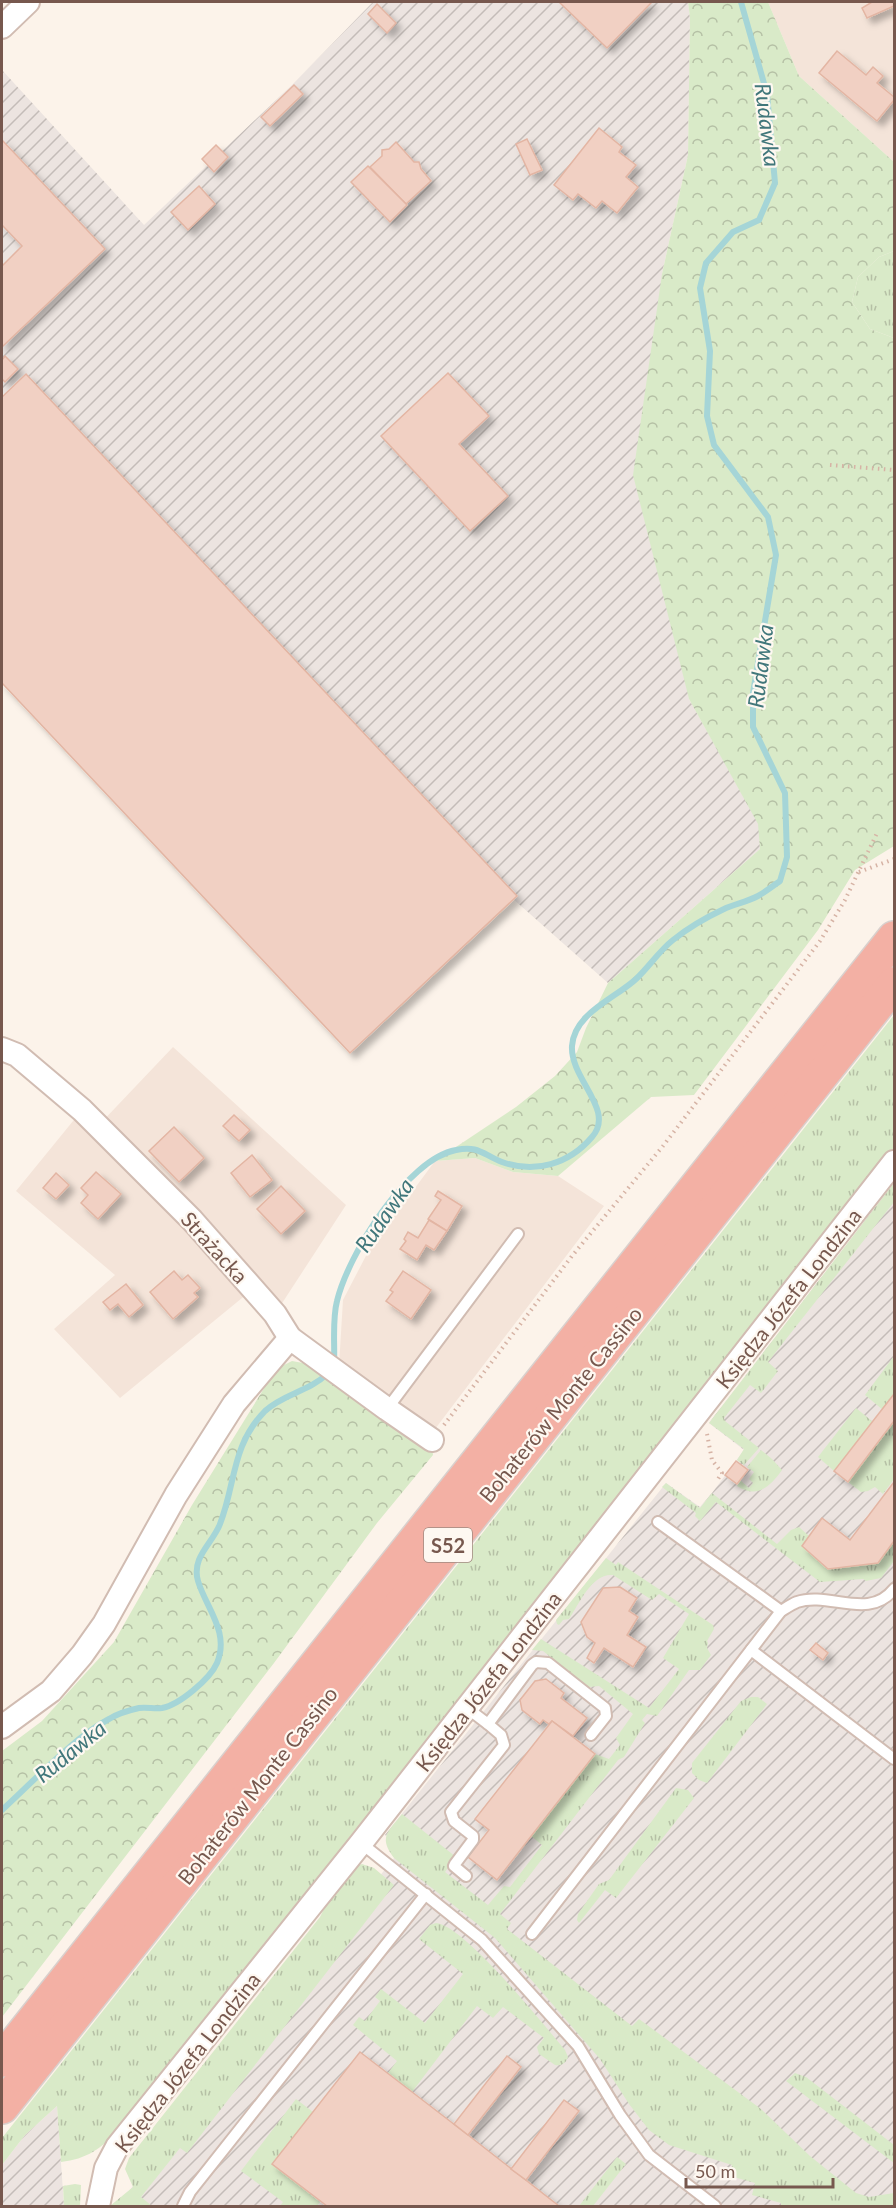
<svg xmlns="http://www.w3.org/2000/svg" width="896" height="2208" font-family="Lato,sans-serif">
	<defs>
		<pattern id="industrial-furrows" width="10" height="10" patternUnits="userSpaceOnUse" patternTransform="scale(1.5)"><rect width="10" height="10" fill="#ece4e0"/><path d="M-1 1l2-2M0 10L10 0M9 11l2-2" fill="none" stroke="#c4bcb8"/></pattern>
		<pattern id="grass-tufts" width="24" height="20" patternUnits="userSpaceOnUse" patternTransform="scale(1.5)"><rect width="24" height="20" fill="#d9eac8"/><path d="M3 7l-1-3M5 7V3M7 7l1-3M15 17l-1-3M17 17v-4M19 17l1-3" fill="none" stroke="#b5c0a5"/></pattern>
		<pattern id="forest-crowns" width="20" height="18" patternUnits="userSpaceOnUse" patternTransform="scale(1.5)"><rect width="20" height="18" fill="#d9eac8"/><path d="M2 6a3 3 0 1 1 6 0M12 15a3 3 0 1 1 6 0" fill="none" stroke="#b5c0a5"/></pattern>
		<filter id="shadow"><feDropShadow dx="5.5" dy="5.5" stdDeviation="3" flood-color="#0004"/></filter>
	</defs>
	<rect width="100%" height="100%" fill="#fcf3ea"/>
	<g fill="#f4e4d9">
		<path d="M768,2H894V162L799,76Z"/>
		<path d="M173,1047L346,1205L275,1314L253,1289L120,1398L54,1329L115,1275L16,1191L82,1110L98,1126Z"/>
		<path d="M475,1158L513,1172L558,1176L604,1206L432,1433L339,1366L343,1300L369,1250L435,1161Z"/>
	</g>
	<g fill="url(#industrial-furrows)">
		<path d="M373,2H688L690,18L688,155L662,274L689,699L759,824L760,849L608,983L357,761L97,500L2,392V70L144,225L292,85Z"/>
		<path d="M894,1183V2206H117L402,1848L385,1835L666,1483L700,1507L712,1493L744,1450L709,1423Z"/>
		<path d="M57,2106L64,2206H2V2165L25,2135Z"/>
	</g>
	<g fill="url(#grass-tufts)">
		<path d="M894,251V338L870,329L852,302L858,277L879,257Z"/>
		<path d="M894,1015V1148L355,1839L118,2131C100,2149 87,2159 61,2162L57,2106L25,2135L2,2165V2138Z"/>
		<path d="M894,1183V1202L768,1362L778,1371L761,1393L750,1385L724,1418L725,1421L759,1448L744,1465L737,1460L744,1449L709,1423Z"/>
		<path d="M894,1356V1394L883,1410L865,1395Z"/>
		<path d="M856,1408L873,1422L834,1471L818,1457Z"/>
		<path d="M894,1421V1479L883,1494L875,1487L868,1491L861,1492L848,1482Z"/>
		<path d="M761,1450L772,1459L782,1470C770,1487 757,1499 737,1486L740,1480L749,1488L753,1483L749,1479L754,1472L747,1467Z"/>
		<path d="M666,1483L700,1508L712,1493L777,1544L791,1530L799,1527L809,1536L802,1546L828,1569L878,1563L894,1541V1561L881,1578L866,1581L863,1579L820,1582L716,1502L700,1521L695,1516L696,1513L662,1487Z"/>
		<path d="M606,1558L616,1565L618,1562L713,1625L714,1629L707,1641L708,1643L707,1648L711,1655L700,1670H689L657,1716L647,1714L642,1720L645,1723L624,1757L618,1760L500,1914L511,1923L507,1929L632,2026L639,2019L761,2109L810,2156L856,2193L869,2197L894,2193V2206H781V2203L752,2195L755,2183L730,2176L732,2165L669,2145L649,2130L629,2104L600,2059L495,1938L394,1858C378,1837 388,1832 402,1814L456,1857L445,1872L488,1905L504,1886L510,1887L542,1845L531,1836L595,1754L609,1759L620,1745L616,1738L633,1714L599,1686L589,1687L543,1651L532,1650L541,1639L649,1708L679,1669L663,1658L689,1614L659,1594L652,1600L613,1575C592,1573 579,1604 569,1619L563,1620L559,1625L557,1624L556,1620Z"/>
		<path d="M751,1697H758L767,1704L707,1783L699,1780L692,1773V1763L741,1701Z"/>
		<path d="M676,1788L688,1790L694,1798L616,1898L605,1890L579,1923L577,1920L578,1914L599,1884L609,1880Z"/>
		<path d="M362,1864L374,1868L394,1885L187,2153L180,2148L141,2197L152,2206H110L133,2187L125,2169L129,2158L320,1917C327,1903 347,1867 362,1864Z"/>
		<path d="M436,1923C464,1925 544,2025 565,2050L568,2057C566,2063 562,2066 555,2065L539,2054L537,2047L544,2038L503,2007L493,2018L477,2006L412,2092L388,2073L397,2061L353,2025L359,2017L365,2021L380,2001L375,1997L381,1989L425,2023L463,1974L419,1939L430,1925Z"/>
		<path d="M795,2073L806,2077L894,2145V2163L786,2081Z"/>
		<path d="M296,2099L313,2112L273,2164L320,2202L317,2206H280L283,2202L241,2171Z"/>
		<path d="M617,2157L626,2164L593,2206H579Z"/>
		<path d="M75,2184L81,2185L80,2206H64L63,2186Z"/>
	</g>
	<g fill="url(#forest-crowns)">
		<path d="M688,2H768L799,76L894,162V251L879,257L858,277L852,302L870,329L894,338V846L855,870L818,930L694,1095L651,1097L558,1176L513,1172L475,1158L435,1161L516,1107L555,1076L577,1052L586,1028L608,983L760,849L758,824L689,699L633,475L662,274L688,155L690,18Z"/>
		<path d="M292,1361L314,1365L432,1448L433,1455L377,1523L274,1663L2,2017V1751L42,1721L114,1642L192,1505L276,1369Z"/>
	</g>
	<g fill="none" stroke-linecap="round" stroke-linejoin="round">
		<g stroke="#a5d5d7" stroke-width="6">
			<path d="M334,1364C335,1344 332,1320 337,1301C348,1255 407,1159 456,1150C479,1145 483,1155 502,1162C535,1174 569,1164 592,1137C616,1110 570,1079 572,1046C574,1013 616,998 636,979C649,967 659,951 673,940C688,928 707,917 724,909C734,904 747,902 758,896C765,892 773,886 780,881L787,857L785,793L753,727V693L776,555L768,517L714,445L707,416L710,351L700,288L706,263L733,232L759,220L775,183L767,94L741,2"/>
			<path d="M2,1810C33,1782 73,1738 109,1719C117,1714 130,1710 139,1708C147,1707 155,1709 162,1708C179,1705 210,1679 217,1663C230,1632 206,1608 198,1581C191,1557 213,1543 220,1524C236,1483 231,1446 265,1411C283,1394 310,1391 327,1374"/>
		</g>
	</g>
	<g fill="#f1d0c3" stroke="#e3b5a3" stroke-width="1.5" filter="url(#shadow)">
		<path d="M559,2H652L607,48Z"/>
		<path d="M872,2H894V6L867,18L862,8Z"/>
		<path d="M377,4L396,23L387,33L368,14Z"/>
		<path d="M837,51L866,75L873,67L883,76L877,83L894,97V100L877,121L819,73Z"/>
		<path d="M294,85L303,94L270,126L261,117Z"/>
		<path d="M599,128L622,147L619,152L636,165L626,177L638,187L617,213L602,201L596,208L578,194L573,200L554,185Z"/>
		<path d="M527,139L542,170L530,175L516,144Z"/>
		<path d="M2,140L105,249L2,347V266L22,246L2,225Z"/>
		<path d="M396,142L414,162H419L421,169L431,181L406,204L370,167L382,156V150L389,149Z"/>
		<path d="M216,145L228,157L214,172L202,159Z"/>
		<path d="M368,166L407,205L390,222L351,182Z"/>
		<path d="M199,186L215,204L188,230L171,212Z"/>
		<path d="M5,356L18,369L5,382L2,379V360Z"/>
		<path d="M448,373L489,416L459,444L508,496L470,531L381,436Z"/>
		<path d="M26,374L517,896L350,1053L2,683V397Z"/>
		<path d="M234,1115L250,1130L239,1141L223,1126Z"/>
		<path d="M174,1127L204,1158L179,1182L149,1151Z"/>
		<path d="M252,1155L272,1180L250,1197L231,1173Z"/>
		<path d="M96,1172L121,1194L98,1219L81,1203L88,1195L81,1188Z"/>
		<path d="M56,1173L69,1185L56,1199L43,1188Z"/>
		<path d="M281,1186L305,1211L281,1234L257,1209Z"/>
		<path d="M438,1191L462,1206L447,1231L428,1219L441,1200L435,1196Z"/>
		<path d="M429,1220L447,1231L434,1250L426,1245L417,1260L400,1249L406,1241L404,1239L408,1232L418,1238Z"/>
		<path d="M174,1271L182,1280L188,1275L200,1288L194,1293L198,1297L173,1319L150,1292Z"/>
		<path d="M403,1271L431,1290L411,1319L386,1301L393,1292L390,1290Z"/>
		<path d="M126,1284L143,1305L129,1317L118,1304L110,1310L103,1302Z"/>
		<path d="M894,1394V1421L848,1482L834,1471Z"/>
		<path d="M736,1461L748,1470L737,1484L725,1475Z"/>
		<path d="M894,1482V1541L878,1563L828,1569L802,1546L822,1518L850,1540Z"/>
		<path d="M620,1587L637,1598L629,1611L638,1617L627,1635L646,1647L633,1667L604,1648L594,1663L587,1658L595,1643L587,1637L581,1622L603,1588Z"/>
		<path d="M816,1643L828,1653L823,1660L810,1650Z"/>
		<path d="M546,1679L564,1693L561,1698L587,1718L573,1736L552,1721L549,1724L543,1720L540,1724L522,1710L520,1700L535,1681Z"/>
		<path d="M552,1721L595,1754L497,1880L468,1857L489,1830L475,1819Z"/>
		<path d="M360,2052L468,2135L559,2206H327L272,2164Z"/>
		<path d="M507,2056L521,2067L468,2135L454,2124Z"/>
		<path d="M564,2100L579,2111L526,2180L511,2169Z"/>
	</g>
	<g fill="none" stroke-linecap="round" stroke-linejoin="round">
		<defs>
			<g id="lane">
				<path d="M387,1409L518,1234"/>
				<path d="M658,1522L781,1611"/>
				<path d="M751,1650L894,1759"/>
				<path d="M467,1708L488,1724L532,1665L536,1662L548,1663L605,1708L606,1716L591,1735"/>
				<path d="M361,1843L482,1940L578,2046L620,2115L649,2155L715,2206"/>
				<path d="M466,1876L454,1866L455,1864L473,1840V1836L454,1821L451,1812L504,1745L501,1735L488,1724"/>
				<path d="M532,1934L781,1611C786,1608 792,1604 797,1602C829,1591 869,1621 894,1589"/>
				<path d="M183,2206L190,2192L426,1894"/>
			</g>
			<g id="street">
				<path d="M2,27L28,2"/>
				<path d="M2,1049L17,1055L82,1110L192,1220L275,1314L290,1338L387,1409L432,1440"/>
				<path d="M2,1727L51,1691L82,1655L104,1624L176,1495L234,1404L290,1338"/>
				<path d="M98,2206L106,2168L117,2147L361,1843L894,1162"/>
			</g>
			<g id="highway">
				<path d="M2,2060L894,938"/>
				<path d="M2,2107L894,984"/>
			</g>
		</defs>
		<use href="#lane" stroke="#d1bcb2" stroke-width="14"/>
		<use href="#street" stroke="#d1bcb2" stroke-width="26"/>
		<use href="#highway" stroke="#d9d0cd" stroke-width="36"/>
		<g stroke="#d6b3a5" stroke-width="4" stroke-dasharray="1.5 4.5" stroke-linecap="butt">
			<path d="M830,465L894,470"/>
			<path d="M859,872L894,859"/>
			<path d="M444,1425L572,1256L663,1146L820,941L845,900L878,831"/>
			<path d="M707,1434L712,1460L722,1473L716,1482"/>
		</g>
		<use href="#lane" stroke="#fff" stroke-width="10"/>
		<use href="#street" stroke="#fff" stroke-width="22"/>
		<use href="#highway" stroke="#f3b0a4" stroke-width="33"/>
	</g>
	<g text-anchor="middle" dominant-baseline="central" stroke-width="4.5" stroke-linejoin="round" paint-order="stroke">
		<rect fill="#fef8f1" stroke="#a0887f" stroke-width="1.5" x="424" y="1528" width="48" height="34" rx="4.5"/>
		<g font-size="20" font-weight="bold" fill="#77584e">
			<text x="448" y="1545">S52</text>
		</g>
		<g font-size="21" fill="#77584e" stroke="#fef8f1">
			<text transform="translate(215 1247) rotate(48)">Strażacka</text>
			<text transform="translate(788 1298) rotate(-52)">Księdza Józefa Londzina</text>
			<text transform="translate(560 1404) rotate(-51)">Bohaterów Monte Cassino</text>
			<text transform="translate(488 1681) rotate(-52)">Księdza Józefa Londzina</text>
			<text transform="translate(257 1785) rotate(-52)">Bohaterów Monte Cassino</text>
			<text transform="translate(187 2062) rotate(-52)">Księdza Józefa Londzina</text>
		</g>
		<g font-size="22" font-style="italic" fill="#41777b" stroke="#fef8f1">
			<text transform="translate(768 125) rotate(83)">Rudawka</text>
			<text transform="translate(760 666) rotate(-83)">Rudawka</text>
			<text transform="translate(384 1215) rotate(-55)">Rudawka</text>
			<text transform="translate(70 1751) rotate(-39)">Rudawka</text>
		</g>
	</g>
	<rect width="896" height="2208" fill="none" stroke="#77584e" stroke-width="6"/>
	<path d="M686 2178v9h147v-9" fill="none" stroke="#77584e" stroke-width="3"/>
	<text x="695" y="2178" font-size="18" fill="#77584e" stroke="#fef8f1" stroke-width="4.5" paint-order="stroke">50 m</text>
</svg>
